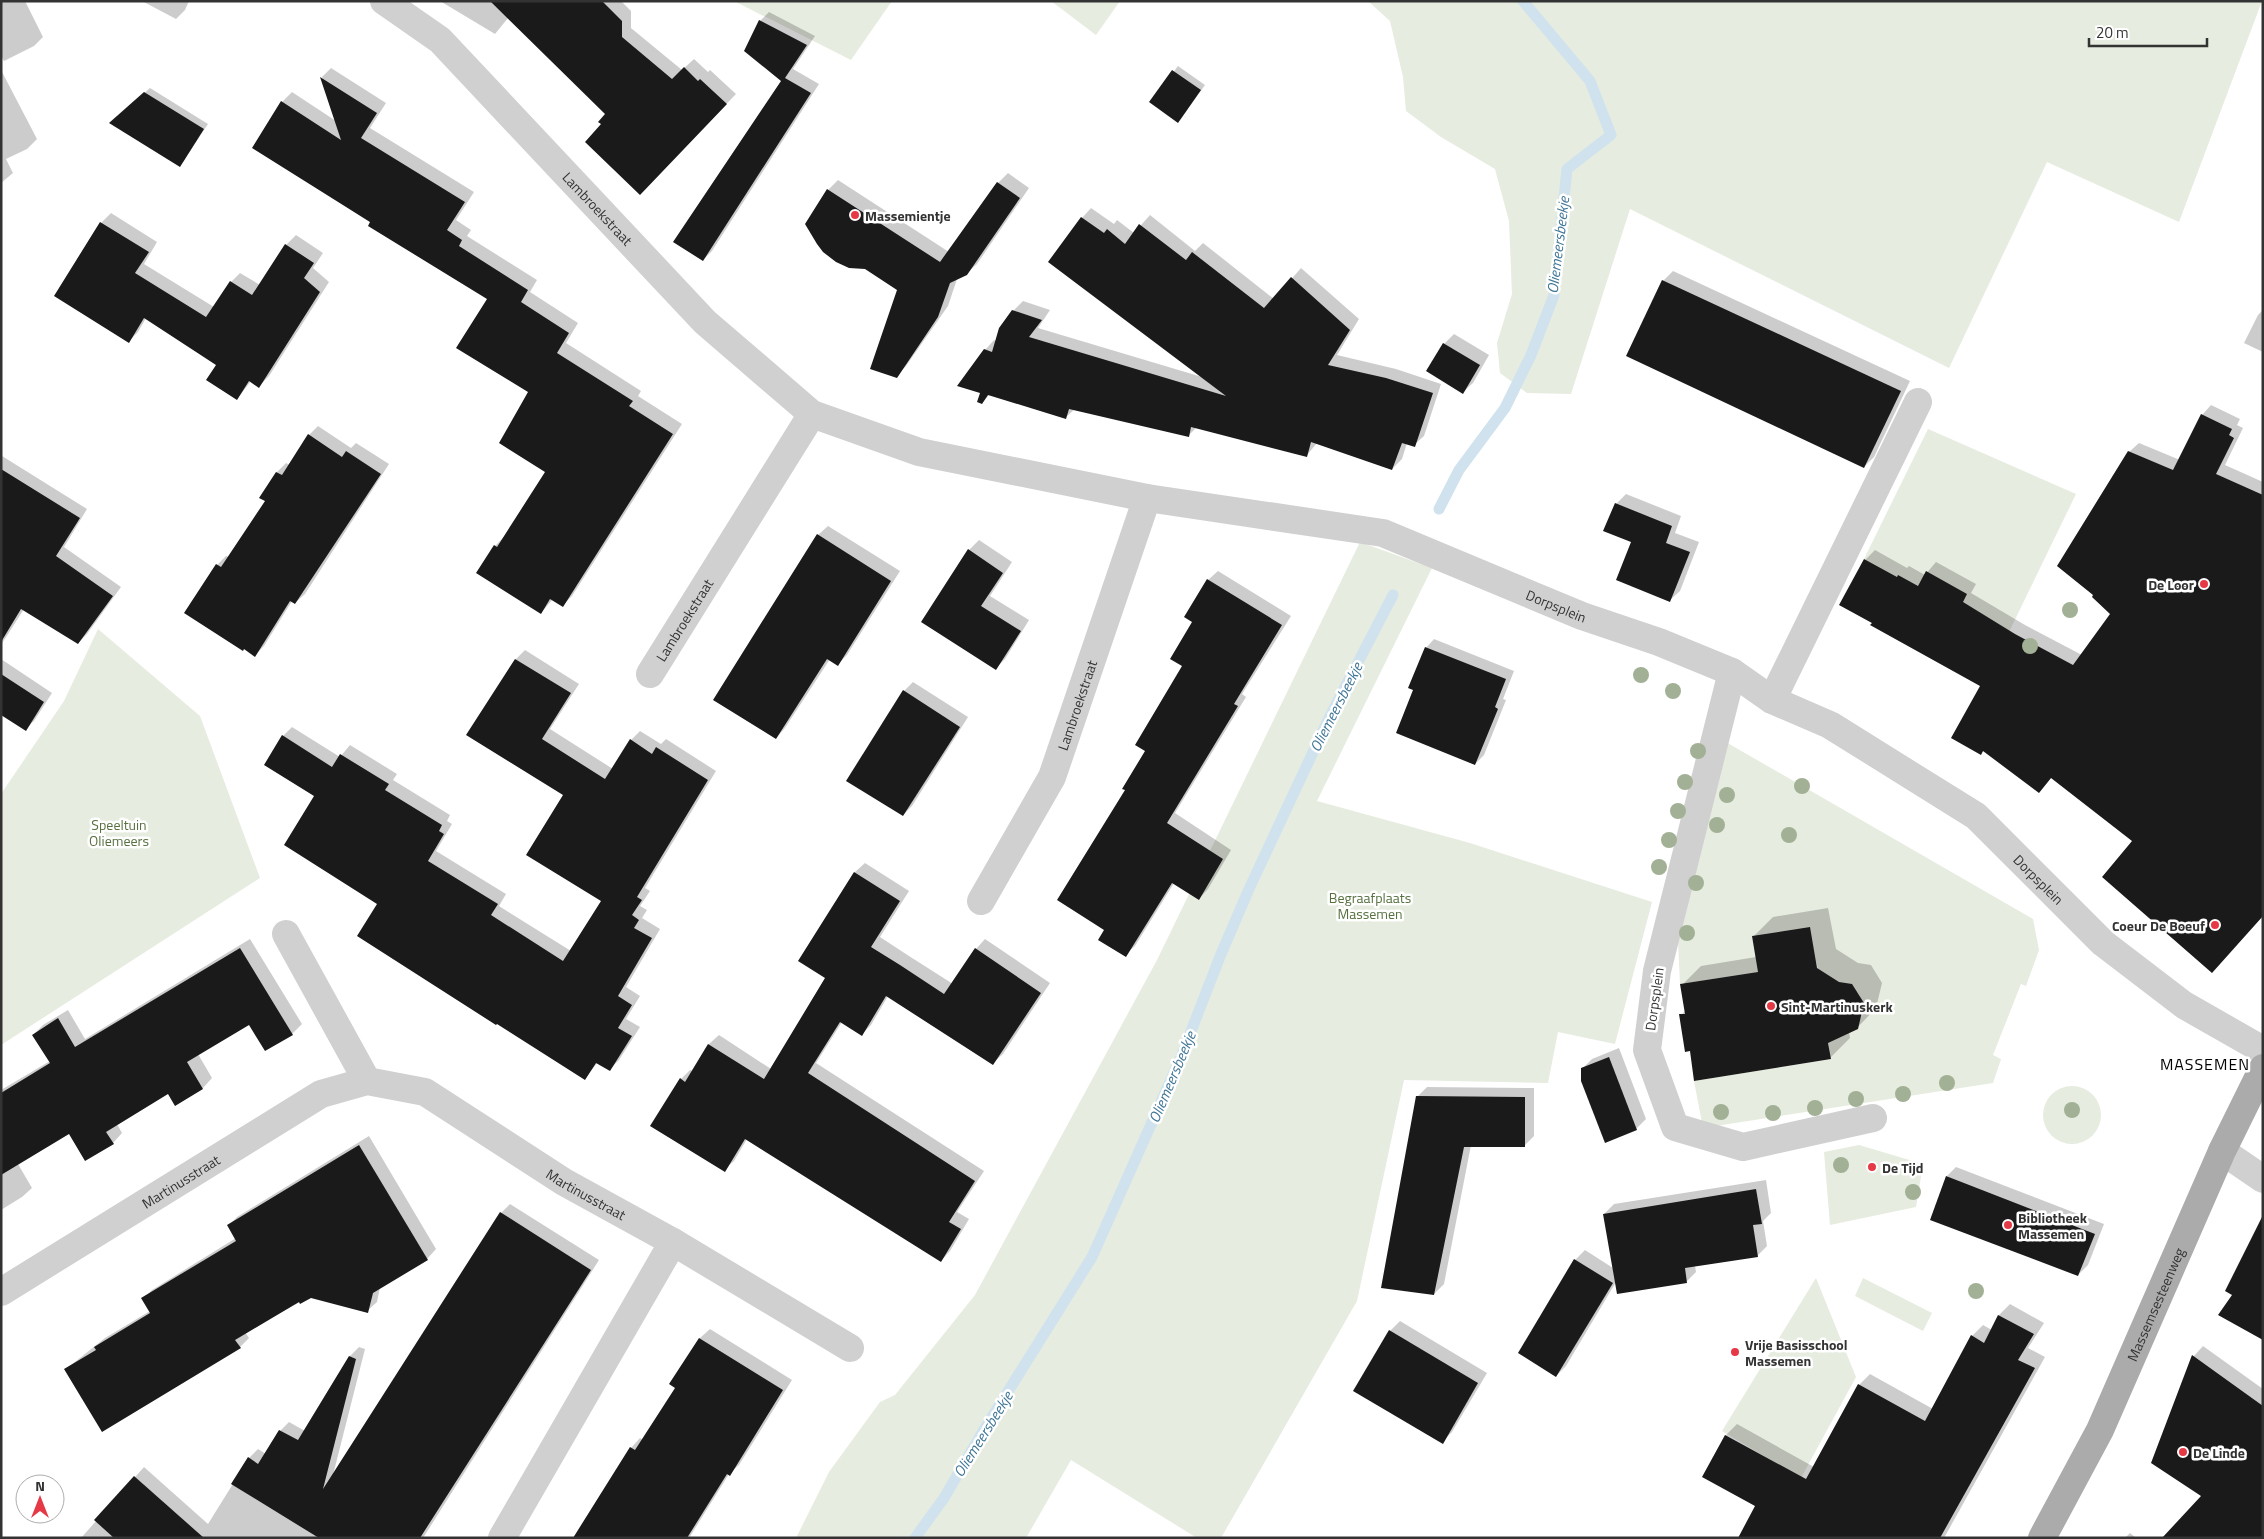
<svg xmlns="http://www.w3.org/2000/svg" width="2264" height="1539" font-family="'Titillium Web',sans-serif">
	<rect width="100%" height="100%" fill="#fff"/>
	<g fill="#e6ecdf">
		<path d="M734,1H892L851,60Z"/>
		<path d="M1051,1H1120L1096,35Z"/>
		<path d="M1368,1H2262L2179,222L2047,162L1949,368L1630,209L1571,394L1527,393L1500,373L1497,343L1512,294L1509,221L1495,169L1441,137L1406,111L1403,77L1390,21Z"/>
		<path d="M1928,429L2076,494L2007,636L1864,559Z"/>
		<path d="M1360,542L1432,568L1317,801L1470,843L1652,902L1615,1044L1558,1032L1548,1083L1404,1080L1357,1301L1221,1538H1197L1071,1460L1026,1538H796L829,1472L880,1402L895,1395L975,1295L1157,960Z"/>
		<path d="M98,629L200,716L260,878L1,1045V794L64,701Z"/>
		<path d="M1724,741L2033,919L2039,950L2026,986L2021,984L1993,1055L2001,1059L1993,1083L1703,1128L1694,1081L1831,1059L1827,1034L1858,1018H1861L1862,1015L1859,1013L1857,998L1860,996L1857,992L1854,994C1840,980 1841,981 1822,988L1817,963H1814L1809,927L1752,936L1759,972L1680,984L1677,919Z"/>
		<circle cx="2072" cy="1115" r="29"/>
		<path d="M1859,1145L1923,1164L1916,1207L1830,1225L1824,1152Z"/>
		<path d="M1816,1278L1856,1377L1801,1478L1722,1431Z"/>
		<path d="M1863,1278L1932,1313L1923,1331L1855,1296Z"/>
	</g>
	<g fill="#0003">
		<path d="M1,1H25L43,37L34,46L4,61L1,56Z"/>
		<path d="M142,1H189L185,10L176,19Z"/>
		<path d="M440,1H621L631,11V28L682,70L694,59L708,72L710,70L736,94L640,194L606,114L508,18L495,34Z"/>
		<path d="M769,12L815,36L793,69L819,84L712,251L703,260L783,81L760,21Z"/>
		<path d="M1178,66L1205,85L1182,117L1151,102Z"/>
		<path d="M331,68L386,103L370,128L474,192L456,220L471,230L467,236L537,280L530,292L578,323L566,343L641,391L638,396L682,424L572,596L563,605L553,599L541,613L495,546L505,536L547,471L530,392L489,299L254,147L282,102L292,92L336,121L322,77Z"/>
		<path d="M1,70L37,139L27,149L6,159L13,173L1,183Z"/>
		<path d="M150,88L208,124L180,166L115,119Z"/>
		<path d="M1008,173L1029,188L977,264L966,274L957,279L948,306L906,366L896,376L898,290L828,190L838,180L949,252L998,183Z"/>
		<path d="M1091,208L1114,224L1117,220L1134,233L1150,215L1195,251L1203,243L1274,299L1301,268L1359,319L1337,355L1396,369L1441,384L1424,436L1414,445L1407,443L1402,459L1392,469L1317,443L1307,455L1197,427L1188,436L1075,409L1066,417L990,394L981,403L985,350L994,340L996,341L1013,311L1023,301L1050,310L1038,328L1202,377L1082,218Z"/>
		<path d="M111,213L157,242L144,264L214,307L231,282L240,273L260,285L286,245L296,235L323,253L313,268L329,282L269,376L259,386L251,381L237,399L218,364L146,318L138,332L129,341L101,223Z"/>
		<path d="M1673,271L1910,381L1874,457L1864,467L1663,281Z"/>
		<path d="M2263,310V352L2244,343L2258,315Z"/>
		<path d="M1454,334L1489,355L1473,383L1463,392L1444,344Z"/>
		<path d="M2211,405L2240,419L2237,425L2243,428L2225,465L2263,482V916L2134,840L2052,777L2039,792L1984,750L1981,753L1982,685L1840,605L1865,560L1875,550L1907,568L1909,566L1925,575L1936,562L1976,584L1971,593L2025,625L2082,655L2111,614L2129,452L2139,443L2180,460L2202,415Z"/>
		<path d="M318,426L351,448L356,443L389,464L305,594L295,603L292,601L264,646L255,655L217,565L226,556L229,557L266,501L261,497L277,472L286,463L290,465L309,435Z"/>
		<path d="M2,456L87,509L64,547L121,587L87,634L78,643L24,609L1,645Z"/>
		<path d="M1626,494L1681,516L1675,533L1699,542L1680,591L1670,600L1632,542L1604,530L1616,504Z"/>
		<path d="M828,526L900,571L847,655L838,664L830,659L785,728L776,738L818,535Z"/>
		<path d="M979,540L1012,562L990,596L1029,620L1005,659L995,669L923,622L969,550Z"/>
		<path d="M1218,571L1291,616L1242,694L1246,697L1175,813L1231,850L1208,889L1199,899L1174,883L1135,946L1125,955L1105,929L1127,790L1147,751L1184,666L1194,622L1208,580Z"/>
		<path d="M1434,639L1514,671L1503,699L1506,700L1484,755L1475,764L1415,690L1426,648Z"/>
		<path d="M525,650L579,684L550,729L613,769L631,740L640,731L661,744L666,739L716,771L645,888L650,891L640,906L647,910L642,918L660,929L626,987L640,996L626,1019L640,1027L619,1060L610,1069L598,1062L585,1078L497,1022L379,903L283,736L292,727L340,757L350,745L397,774L393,780L450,815L447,821L452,824L436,851L506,894L499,906L571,951L603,900L564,794L467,735L516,659Z"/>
		<path d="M1,659L52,693L34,721L25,729L1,713Z"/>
		<path d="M913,682L968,717L912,806L903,815L904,691Z"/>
		<path d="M865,863L909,891L880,937L909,956L953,984L976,949L985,939L1050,983L1003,1054L993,1063L888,996L871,1025L862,1034L842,1022L816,1063L984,1171L957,1212L969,1219L950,1251L941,1261L747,1139L734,1161L724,1170L681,1079L690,1070L693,1071L709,1044L719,1035L771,1069L826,977L800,961L855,872Z"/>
		<path d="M1828,908L1836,949L1858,963L1871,965L1882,983L1876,1008L1857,1028L1849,1032L1850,1038L1831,1057L1695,1079L1691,1049L1681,1015L1686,1010L1682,985L1701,966L1756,957L1753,937L1773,917Z"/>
		<path d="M250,939L302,1024L292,1034L265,1050L249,1023L198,1054L212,1078L203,1088L175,1104L168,1092L117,1124L122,1133L113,1143L70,1133L18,1164L32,1188L22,1197L1,1210V1090L50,1061L33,1035L43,1025L68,1010L85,1039Z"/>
		<path d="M1619,1048L1646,1119L1636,1129L1582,1069L1592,1059Z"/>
		<path d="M1427,1087L1534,1088V1136L1524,1146L1471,1145L1444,1284L1434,1294L1417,1097Z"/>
		<path d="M369,1136L436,1249L427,1259L380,1287L377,1302L367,1311L311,1296L245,1332L249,1338L240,1347L66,1369L105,1338L150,1311L143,1299L152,1290L236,1238L228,1226L237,1217Z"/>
		<path d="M1956,1167L2104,1224L2088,1265L2078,1275L1947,1176Z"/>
		<path d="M1766,1180L1771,1213L1763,1221L1767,1246L1757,1256L1695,1266L1696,1272L1686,1282H1616L1566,1366L1556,1376L1575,1260L1585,1250L1613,1268L1604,1214L1614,1204Z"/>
		<path d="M510,1204L599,1260L423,1538H81L144,1467L208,1524L249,1458L258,1449L266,1454L280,1431L289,1422L305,1431L350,1356L359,1347L365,1349L333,1475L501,1213Z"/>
		<path d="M2010,1304L2044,1323L2028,1348L2045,1357L1944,1538H1739L1757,1506L1703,1476L1726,1435L1737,1424L1814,1467L1859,1385L1870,1374L1933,1409L1972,1336L1983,1325L1992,1330L1999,1315Z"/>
		<path d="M1400,1321L1487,1373L1452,1432L1442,1442L1390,1331Z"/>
		<path d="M710,1329L792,1380L739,1465L729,1474L689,1538H574L631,1448L640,1438L643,1440L677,1388L671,1384L700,1338Z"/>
		<path d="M2203,1346L2263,1389V1538L2153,1462L2194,1356Z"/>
		<path d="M2130,1533L2136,1538H2125Z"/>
	</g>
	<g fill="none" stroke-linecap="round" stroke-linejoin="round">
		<g stroke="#cfe2ee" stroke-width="11">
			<path d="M1439,509L1459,470L1505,408L1531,355L1554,295L1567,169L1611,135L1590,81L1523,1"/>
			<path d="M915,1538L944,1498L982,1433L1092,1257L1181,1057L1221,954L1249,889L1328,720L1393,595"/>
		</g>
	</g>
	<g fill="#1a1a1a">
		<path d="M490,1H602L622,21V37L672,79L684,67L698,81L700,79L727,104L640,195L585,142L601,124L598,122L605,114Z"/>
		<path d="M759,20L807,45L785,78L811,93L703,261L673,242L781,81L744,51Z"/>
		<path d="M1172,70L1201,90L1178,123L1149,102Z"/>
		<path d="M320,77L377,113L361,138L465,202L447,230L462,240L459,246L528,290L521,302L569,333L557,353L633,401L629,406L673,434L563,607L550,599L541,614L476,573L494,545L497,547L545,472L499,443L528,392L456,348L487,299L368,226L370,222L252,148L281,101L341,140Z"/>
		<path d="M144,92L204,129L180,167L109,123Z"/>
		<path d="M997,182L1020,198L967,275L950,283L938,317L897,378L870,369L897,290L865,269L849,268L836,262L823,252L817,244L805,224L827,189L940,262Z"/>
		<path d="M1081,217L1104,233L1107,229L1125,244L1139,224L1186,260L1192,252L1264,308L1291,277L1350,330L1328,365L1386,378L1433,393L1415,447L1402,443L1392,470L1311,442L1307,457L1191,427L1189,437L1069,409L1066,419L988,395L982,404L977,402L980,393L957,386L984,349L992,352L999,328L1012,310L1042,320L1029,337L1226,396L1048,262Z"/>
		<path d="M100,222L149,252L135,273L206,317L230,281L252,295L285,244L314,263L304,278L320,292L259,388L249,381L237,400L206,380L216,365L144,318L129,343L54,296Z"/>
		<path d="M1662,280L1901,391L1864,468L1626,356Z"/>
		<path d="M1443,343L1480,365L1463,394L1426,371Z"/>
		<path d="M2201,414L2232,429L2229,435L2234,438L2216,474L2263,495V916L2212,973L2102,877L2132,841L2051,778L2039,793L1983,751L1981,755L1951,738L1980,686L1870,625L1872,623L1839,605L1864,559L1897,577L1898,575L1918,586L1926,571L1967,594L1963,602L2015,634L2073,665L2110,614L2092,597L2093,595L2057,566L2128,451L2173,470Z"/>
		<path d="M308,434L342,457L346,451L381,474L295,604L290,601L255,657L244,649L243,651L184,613L216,564L221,567L265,501L259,498L276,472L282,475Z"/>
		<path d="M1,469L80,518L56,556L113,596L78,644L21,609L1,642Z"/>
		<path d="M1615,503L1672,526L1666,543L1690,552L1670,602L1616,580L1631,542L1603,531Z"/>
		<path d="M817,534L891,581L838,666L827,659L776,739L713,700Z"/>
		<path d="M968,549L1003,573L981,606L1021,631L996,670L921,622Z"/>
		<path d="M1207,579L1282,625L1234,704L1238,706L1167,823L1223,859L1199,900L1172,883L1126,957L1098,940L1104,930L1057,900L1125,790L1122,789L1145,751L1135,745L1182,666L1170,659L1192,622L1184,617Z"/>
		<path d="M1425,647L1506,679L1495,707L1498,709L1475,765L1396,733L1413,690L1408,688Z"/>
		<path d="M515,659L571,693L542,739L605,779L630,739L652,754L656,747L708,780L637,897L642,900L632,915L639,920L634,928L652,938L618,996L632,1005L618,1028L632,1036L610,1071L596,1063L585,1080L497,1024L496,1025L357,936L377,904L284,845L314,796L264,765L282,735L332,767L340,754L389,784L385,790L442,825L439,831L444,834L428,861L498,904L491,915L563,961L601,901L526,855L563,795L466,735Z"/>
		<path d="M1,674L44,702L26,731L1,715Z"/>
		<path d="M903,690L960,727L903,816L846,781Z"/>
		<path d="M854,872L900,901L871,947L900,965L944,994L975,948L1041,993L993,1065L886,996L862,1036L840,1022L808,1073L975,1181L949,1222L961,1229L941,1262L745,1139L725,1172L650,1126L680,1078L685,1082L708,1044L764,1079L825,978L798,961Z"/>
		<path d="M1810,927L1817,968L1839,982L1852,984L1864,1003L1858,1029L1828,1043L1831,1059L1694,1081L1690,1051L1685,1052L1679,1014H1685L1680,984L1758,972L1752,936Z"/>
		<path d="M240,948L293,1035L265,1051L249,1025L187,1062L203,1089L175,1106L168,1094L106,1132L114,1144L85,1161L69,1134L1,1175V1093L50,1063L32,1035L58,1018L75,1047Z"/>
		<path d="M1609,1057L1637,1130L1605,1143L1581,1081V1068Z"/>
		<path d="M1416,1096L1525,1097V1147H1464L1434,1295L1381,1288Z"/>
		<path d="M359,1145L428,1260L373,1293L368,1313L311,1298L300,1304L299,1302L235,1340L241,1348L102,1432L64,1369L96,1350L94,1347L150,1313L141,1298L236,1241L227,1225Z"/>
		<path d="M1946,1176L2095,1234L2078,1276L1930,1220Z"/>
		<path d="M1756,1189L1762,1224L1753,1225L1758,1257L1685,1268L1687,1283L1617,1294L1603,1214Z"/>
		<path d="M500,1212L591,1270L420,1538H319L231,1484L248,1457L258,1464L279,1430L298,1440L349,1356L356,1359L323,1489Z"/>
		<path d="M2263,1215V1340L2218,1315L2232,1295L2225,1291Z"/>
		<path d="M1574,1259L1613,1283L1556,1377L1518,1353Z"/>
		<path d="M1998,1315L2034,1334L2018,1360L2035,1368L1940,1538H1738L1755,1506L1702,1477L1725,1435L1806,1479L1858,1384L1925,1421L1971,1335L1984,1343Z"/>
		<path d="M1389,1330L1478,1383L1443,1444L1353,1391Z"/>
		<path d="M699,1338L783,1390L730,1476L727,1474L687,1538H573L630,1447L635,1450L675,1388L669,1384Z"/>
		<path d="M2192,1355L2263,1406V1538H2162L2201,1496L2151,1463Z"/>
		<path d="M134,1476L204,1538H114L94,1520Z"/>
	</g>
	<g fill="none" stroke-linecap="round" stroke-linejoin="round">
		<g stroke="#d0d0d0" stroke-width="28">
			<path id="s1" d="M384,1L440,40L705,322L812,414L919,452L1147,498L1383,533L1582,616L1659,642L1732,672L1772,700L1830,725L1976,816L2103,943L2184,1005L2263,1050"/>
			<path d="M1732,672L1657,971L1647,1050L1675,1127L1743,1147L1873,1118"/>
			<path id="s2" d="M650,674L812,414"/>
			<path d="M1772,700L1918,402"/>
			<path id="s3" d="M981,901L1052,777L1147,498"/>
			<path d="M286,934L367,1081"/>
			<path d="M2222,1151L2263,1179"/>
			<path d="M673,1242L850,1348"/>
			<path id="s4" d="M1,1292L321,1094L367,1081L425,1092L564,1182L673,1242L502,1538"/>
		</g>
		<path stroke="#ababab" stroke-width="28" id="s5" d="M2042,1538L2100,1430L2222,1151L2263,1068"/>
	</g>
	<g fill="#a2b095">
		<circle cx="2070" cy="610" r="8"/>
		<circle cx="2030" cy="646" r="8"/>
		<circle cx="1641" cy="675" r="8"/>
		<circle cx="1673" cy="691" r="8"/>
		<circle cx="1698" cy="751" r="8"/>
		<circle cx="1685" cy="782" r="8"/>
		<circle cx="1802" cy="786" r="8"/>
		<circle cx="1727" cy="795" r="8"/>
		<circle cx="1678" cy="811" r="8"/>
		<circle cx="1717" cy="825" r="8"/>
		<circle cx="1789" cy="835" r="8"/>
		<circle cx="1669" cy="840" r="8"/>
		<circle cx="1659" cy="867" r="8"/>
		<circle cx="1696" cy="883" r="8"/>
		<circle cx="1687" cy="933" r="8"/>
		<circle cx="1947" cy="1083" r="8"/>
		<circle cx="1903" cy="1094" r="8"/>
		<circle cx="1856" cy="1099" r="8"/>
		<circle cx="1815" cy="1108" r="8"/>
		<circle cx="2072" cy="1110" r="8"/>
		<circle cx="1721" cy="1112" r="8"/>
		<circle cx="1773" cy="1113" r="8"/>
		<circle cx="1841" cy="1165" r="8"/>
		<circle cx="1913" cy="1192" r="8"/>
		<circle cx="1976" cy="1291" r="8"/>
	</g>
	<g fill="#e63946" stroke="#fff" stroke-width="2">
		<circle cx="855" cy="215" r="5"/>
		<circle cx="2204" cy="584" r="5"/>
		<circle cx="2215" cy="925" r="5"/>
		<circle cx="1771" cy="1006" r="5"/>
		<circle cx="1872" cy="1167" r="5"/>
		<circle cx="2008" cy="1225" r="5"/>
		<circle cx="1735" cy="1352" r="5"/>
		<circle cx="2183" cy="1452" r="5"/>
	</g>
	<g text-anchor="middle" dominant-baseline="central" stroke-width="5" stroke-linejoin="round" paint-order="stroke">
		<g font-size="14" fill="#333" stroke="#fff">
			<text stroke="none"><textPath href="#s1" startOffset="299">Lambroekstraat</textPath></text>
			<text stroke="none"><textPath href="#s1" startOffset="1369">Dorpsplein</textPath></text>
			<text stroke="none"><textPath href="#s2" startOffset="64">Lambroekstraat</textPath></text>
			<text stroke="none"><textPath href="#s3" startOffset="219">Lambroekstraat</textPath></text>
			<text stroke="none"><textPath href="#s1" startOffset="1930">Dorpsplein</textPath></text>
			<text transform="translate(1654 999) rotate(-82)">Dorpsplein</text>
			<text stroke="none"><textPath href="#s4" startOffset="211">Martinusstraat</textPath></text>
			<text stroke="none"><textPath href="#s4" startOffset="674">Martinusstraat</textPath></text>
			<text stroke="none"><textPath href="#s5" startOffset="260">Massemsesteenweg</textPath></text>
		</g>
		<g font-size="14" font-weight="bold" fill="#333" stroke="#fff" text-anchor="start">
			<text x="865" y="215">Massemientje</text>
			<text x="2194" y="584" text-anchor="end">De Loor</text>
			<text x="2205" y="925" text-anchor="end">Coeur De Boeuf</text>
			<text x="1781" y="1006">Sint-Martinuskerk</text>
			<text x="1882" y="1167">De Tijd</text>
			<text x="2018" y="1217">Bibliotheek<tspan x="2018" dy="16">Massemen</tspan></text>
			<text x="1745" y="1344">Vrije Basisschool<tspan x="1745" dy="16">Massemen</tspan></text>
			<text x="2193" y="1452">De Linde</text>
		</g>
		<g font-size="14" fill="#56703f" stroke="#fff">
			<text x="119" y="824">Speeltuin<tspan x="119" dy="16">Oliemeers</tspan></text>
			<text x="1370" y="897">Begraafplaats<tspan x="1370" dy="16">Massemen</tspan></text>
		</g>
		<g font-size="15" font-style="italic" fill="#3f7597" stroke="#fff">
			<text transform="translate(1558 245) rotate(-83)">Oliemeersbeekje</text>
			<text transform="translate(1336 707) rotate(-63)">Oliemeersbeekje</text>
			<text transform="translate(1172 1077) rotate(-67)">Oliemeersbeekje</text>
			<text transform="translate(983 1434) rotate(-58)">Oliemeersbeekje</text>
		</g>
		<g font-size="16" letter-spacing="1" fill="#000" stroke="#fff">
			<text x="2205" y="1064">MASSEMEN</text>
		</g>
	</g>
	<rect width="2264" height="1539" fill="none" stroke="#333333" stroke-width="5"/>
	<g transform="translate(40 1499)"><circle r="24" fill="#ffffff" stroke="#adadad"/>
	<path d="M0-4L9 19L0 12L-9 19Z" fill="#e63946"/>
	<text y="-8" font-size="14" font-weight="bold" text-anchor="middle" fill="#333333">N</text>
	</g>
	<path d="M2089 38v8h118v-8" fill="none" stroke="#333333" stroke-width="2.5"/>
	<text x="2096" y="38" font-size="15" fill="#333333" stroke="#ffffff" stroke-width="4" paint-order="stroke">20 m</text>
</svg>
